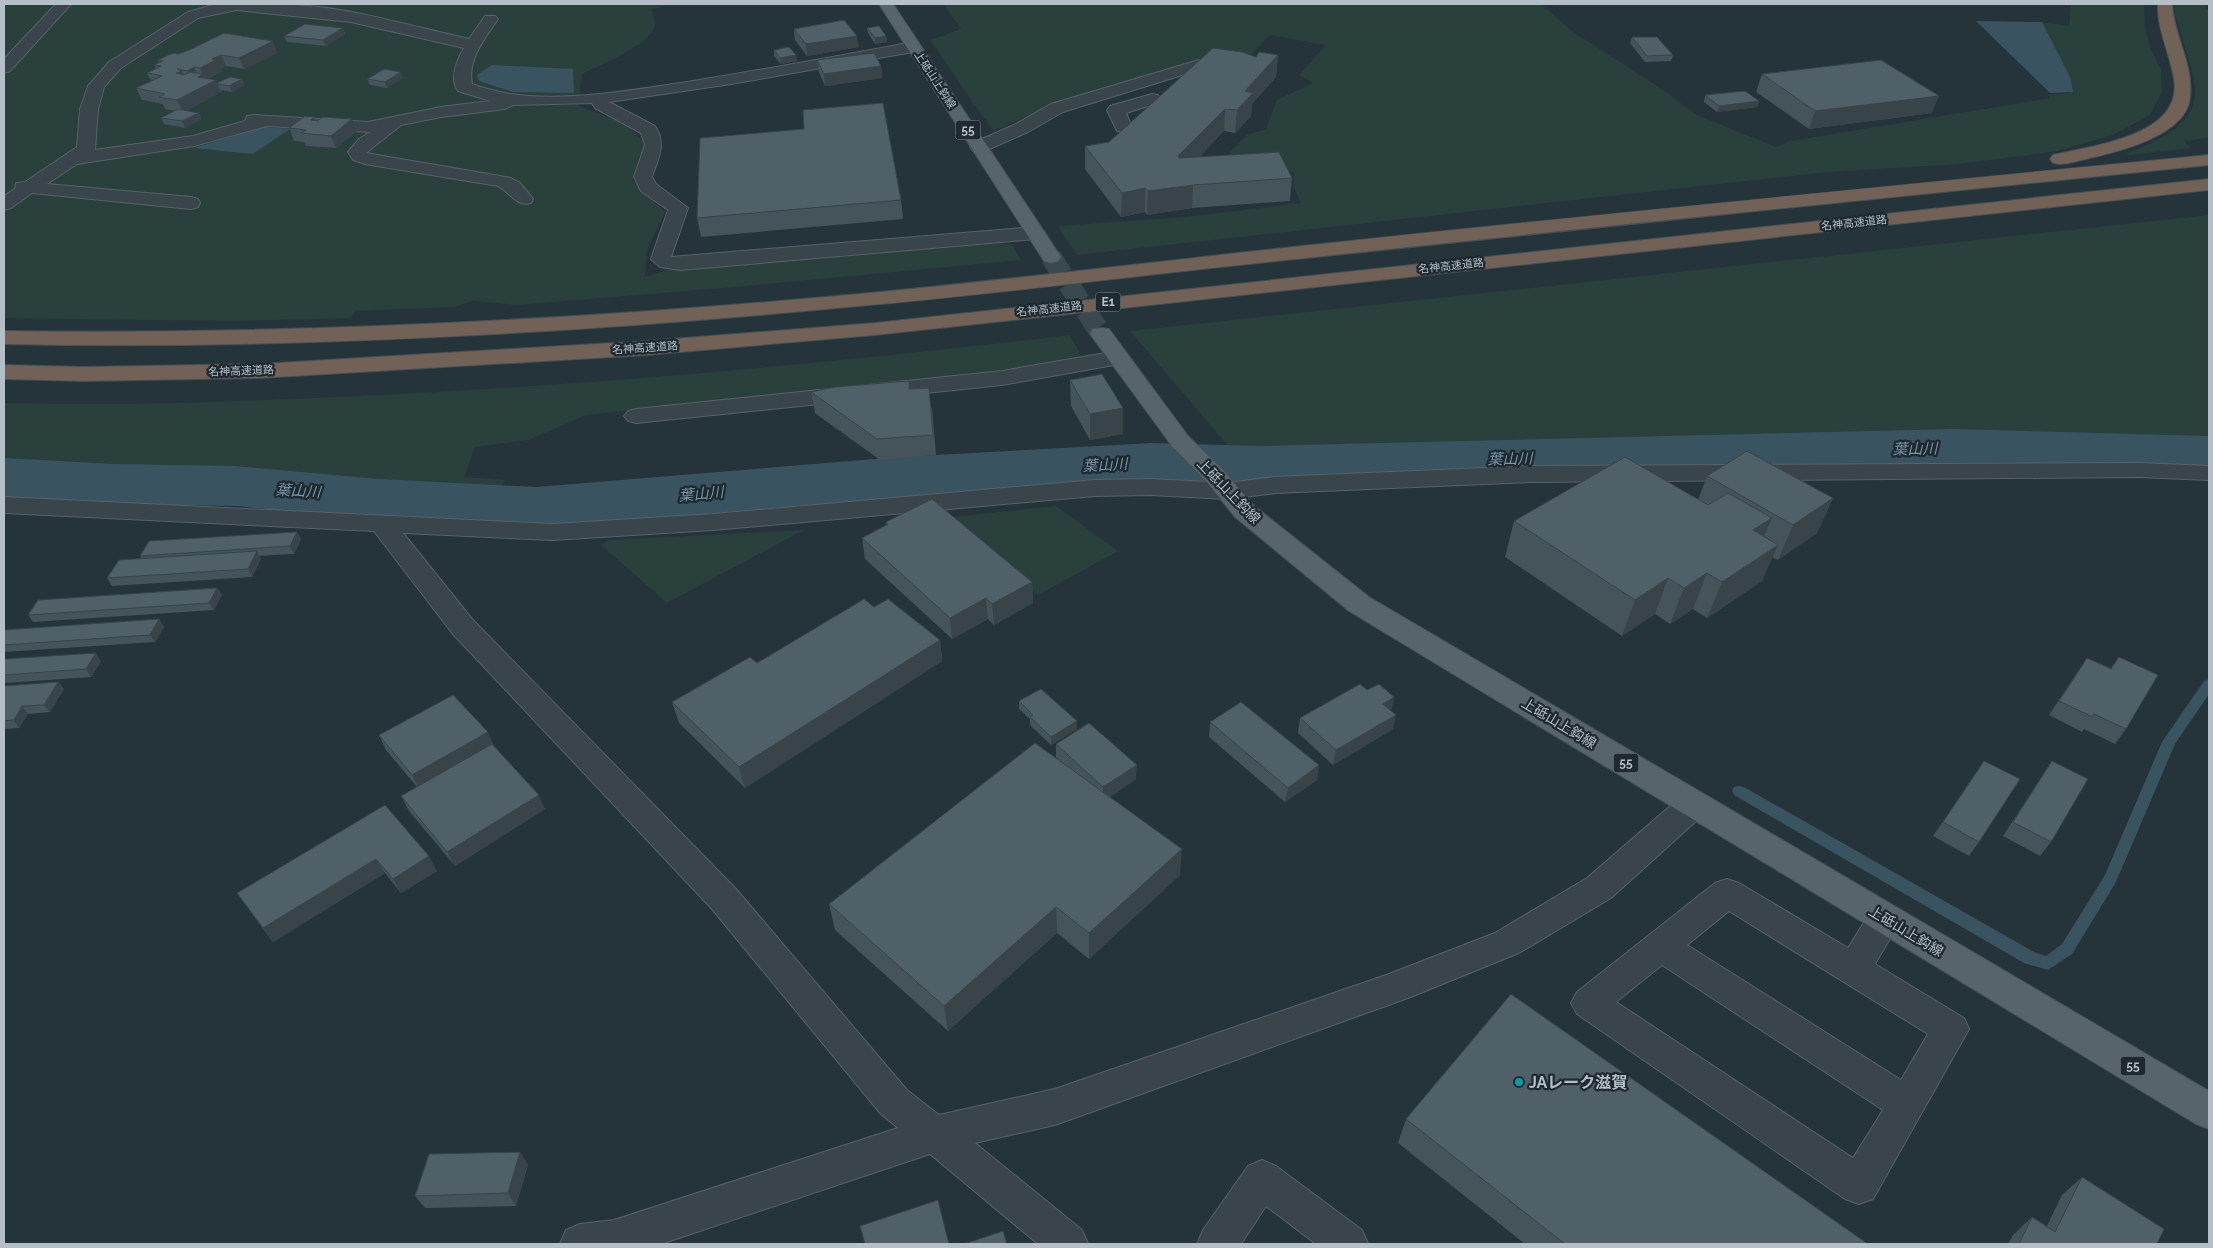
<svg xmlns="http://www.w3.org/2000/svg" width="2213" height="1248" font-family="Raleway,'Noto Sans JP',sans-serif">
	<rect width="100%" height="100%" fill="#25333b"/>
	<g fill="#2a403c">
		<path d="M4,4H665L662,7L652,9C654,16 656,22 654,28C647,47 600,65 582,74L579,106L627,125L645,143L632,180L665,212L647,250L645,277L673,268L991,241L1012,245L1021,260L747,286L517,305L473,301L454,307L354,311L351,318L233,321L4,318Z"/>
		<path d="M943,4H1541L1572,31L1657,86L1697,115L1776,147L1790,141L2050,98L2047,95L2070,93V77L2041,22L2069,26L2071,4H2144L2145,28L2151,50L2161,69L2162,92L2150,115L2113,135L2058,151L1959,164L1827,172L1077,255L1058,226L1186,217L1301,203L1293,186L1294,173L1229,153L1247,135L1266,129L1277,100L1313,83L1299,75L1326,45L1270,35L1242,64L1213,59L1057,103L993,131L930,40L961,29Z"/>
		<path d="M2174,4H2203L2209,11V138L2184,141L2192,148L2129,155L2126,154C2153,142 2197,127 2195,90C2194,73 2188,57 2183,41C2180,29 2174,16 2174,4Z"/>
		<path d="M2209,215V443L1954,433L1235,454L1130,331Z"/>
		<path d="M1070,335L1082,358L1042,365L812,391L586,415L529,440L475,447L464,477L505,480L497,497L354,488L260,477H112L4,470V403C115,406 226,402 337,397C582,386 826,364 1070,335Z"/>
		<path d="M1056,506L1118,551L1038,595L943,518Z"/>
		<path d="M804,530L667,603L601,545L608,540Z"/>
	</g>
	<g fill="#3a5361">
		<path d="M1976,21L2042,22L2070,77L2073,92L2050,93Z"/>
		<path d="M492,65L573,69L574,93L513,92L479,81L477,75Z"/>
		<path d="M264,127L290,129L253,154L194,148Z"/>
	</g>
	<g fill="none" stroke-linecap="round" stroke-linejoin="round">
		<path fill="#3a5361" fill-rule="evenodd" d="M2209,679V694L2175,744L2116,882L2072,954L2048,970L2024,963L1734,795L1732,791L1734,787L1739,786L1744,787L2034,952L2046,956L2062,944L2105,875L2162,742L2204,681Z"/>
		<path fill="#3a5361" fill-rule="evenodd" d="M1953,429L2209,436V474L1953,467L1261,484L1152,481L899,497L536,529L379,519L235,506L113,504L4,498V458L113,464L235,466L379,479L536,487L899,457L1152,443L1261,446Z"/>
		<path stroke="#3a4850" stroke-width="21" stroke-dasharray="21 11" stroke-linecap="butt" d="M1051,257L1101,334"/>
		<defs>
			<g id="minor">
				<path d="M56,4H71L10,71L4,73V59Z"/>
				<path d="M216,4C250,4 285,3 319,7C369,13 419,28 469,39L485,16H495L498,19C485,38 467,60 472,84C537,109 625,91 693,81C766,69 840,56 913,42L919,44L921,47L913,52L731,84L609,102L655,126C667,144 658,159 652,177L656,184L688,208L671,257L1035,227L1042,229L1045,233L1042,237L1035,239L680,270L660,267L651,259L668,210L641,191L634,177L645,145L641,133L595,108L592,103L513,105L505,109L441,117L401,125L366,153L511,178L520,183L533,199L531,203C516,207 511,193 498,186L365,164L353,160L348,152L359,139L370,132L267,126L194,146L77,164L47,184L191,197L198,199L200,203L198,207L191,209L32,193L11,208L4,210V196L15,189L16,183L25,182L77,147L80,109L88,86L109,62L188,12ZM236,10L351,22L464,48C457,60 449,78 458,91L490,101L441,107L368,122L253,115L247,116L245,121L193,136L95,150L98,109L104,87L121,68L198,18Z"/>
				<path d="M1199,60L1205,62L1207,65L1205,68L1063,112L1028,132L985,151H973L970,147L973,143L1016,124L1051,104Z"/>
				<path d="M1152,94L1158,95L1160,99L1158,103L1126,113L1132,127L1129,131H1117L1107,110L1110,106Z"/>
				<path d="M1117,351L1125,353L1128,358L1125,363L1002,385L636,423L628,421L624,416L628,411L636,409L1002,371Z"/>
				<path d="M2139,463L2209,466V480L2139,477L1532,482L1275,493L1227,499L1151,495L1095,496L713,530L553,540L403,533L472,619L736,889L907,1090L939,1115L1055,1089L1389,974L1495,933L1587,878L1683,795L1694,792L1705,795L1710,804L1705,813L1611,898L1519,953L1408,998L1055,1125L975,1143L1082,1230L1088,1244H1038L930,1154L661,1244H560L566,1230L580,1224L614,1220L898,1128L881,1114L712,909L452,633L374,531L4,513V497L553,524L713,514L1095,480L1151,479L1227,483L1275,477L1532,466Z"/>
				<path d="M1727,879L1739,883L1848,948L1873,908L1885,904L1897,908L1902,918L1875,964L1964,1018L1969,1029L1873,1199L1859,1204L1845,1199L1577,1014L1571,1003L1577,992L1715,883ZM1729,911L1928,1034L1901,1080L1687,945ZM1662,965L1883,1110L1853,1158L1616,1002Z"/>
				<path d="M1262,1160L1276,1166L1362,1230L1368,1244H1316L1266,1206L1241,1244H1197L1203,1230L1248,1166Z"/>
			</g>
			<g id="major">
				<path d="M879,4H893L1061,257L1058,261L1051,263L1044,261Z"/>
				<path d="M1101,328L1109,329L1188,436L1225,472L1253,505L1369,597L2209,1091V1129L2196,1124L1349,611L1235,517L1207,482L1172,446L1090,334L1093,329Z"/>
			</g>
			<g id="highway">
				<path d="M2158,4H2172C2174,36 2194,65 2190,98C2186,136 2117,152 2086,159C2076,161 2064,166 2053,163L2050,159L2053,155C2091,146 2184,136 2174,79C2170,53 2157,30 2158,4Z"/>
				<path d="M2209,155V165C1895,197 1582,228 1268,262C1132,276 996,294 859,306C575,333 289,350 4,344V331C290,335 575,320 859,294C1007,280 1154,262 1302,246C1604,214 1906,184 2209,155Z"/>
				<path d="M2209,179V190L875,335L646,355L260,378L84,381L4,379V365L84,367L260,364L646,341L875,323Z"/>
			</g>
		</defs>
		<use href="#minor" stroke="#576269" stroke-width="2"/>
		<use href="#major" stroke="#455057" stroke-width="2"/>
		<use href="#highway" stroke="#444f56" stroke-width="2"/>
		<use href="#minor" fill="#39454b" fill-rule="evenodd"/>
		<use href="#major" fill="#57646b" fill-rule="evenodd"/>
		<use href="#highway" fill="#716156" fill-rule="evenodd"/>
	</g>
	<g fill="#45535a">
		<path d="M343,28L345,34L326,46L287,42L284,36Z"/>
		<path d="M867,28L886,36L887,42L875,44L868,33Z"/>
		<path d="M794,29L859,47L807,56L795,40Z"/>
		<path d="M1632,37L1673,55L1671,61L1645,62L1630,43Z"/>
		<path d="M273,41L277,53L244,69L226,66L221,69L222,71L208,79L216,80L217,83L245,85L232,92L221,90V92L186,111L199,113L201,119L185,128L164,124L161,118L175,111L165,109L163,104L142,100L136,88L151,81L147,73L156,68L154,65L159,63L158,60L178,54Z"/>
		<path d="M774,50L797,61L781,64L774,56Z"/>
		<path d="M1278,55L1276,77L1252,104L1251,116L1235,133L1224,131L1199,157L1292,178L1290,201L1192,208L1147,215L1145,212L1121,217L1085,169V146L1109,142Z"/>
		<path d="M817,60L881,66L882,78L825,86L819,72Z"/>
		<path d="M401,72L403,78L387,88L370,85L367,79Z"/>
		<path d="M1762,74L1932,113L1809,129L1756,92Z"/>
		<path d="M1705,95L1759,101L1757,107L1717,112L1704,102Z"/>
		<path d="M316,120L357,131L336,148L306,146L304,142L294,141L289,128Z"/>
		<path d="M901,200L903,219L701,237L697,218Z"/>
		<path d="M1070,380L1123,408V434L1090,440L1071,406Z"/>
		<path d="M909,381V389L932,408L936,455L880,460L815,413L811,392Z"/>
		<path d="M1707,476L1833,498L1817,533L1778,560L1772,557L1762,581L1707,618L1693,609L1670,624L1655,614L1622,636L1505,557L1514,521L1698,500Z"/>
		<path d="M886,522L1032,582L1033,603L994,625L988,619L952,639L865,559L862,538L886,525Z"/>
		<path d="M301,539L294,554L259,556L261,559L252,577L112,586L107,578L142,559L140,556Z"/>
		<path d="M217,588L222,595L214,610L33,622L28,615Z"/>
		<path d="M874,607L940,640L942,661L745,788L679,723L672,702Z"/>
		<path d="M159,619L164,627L155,642L4,652V630Z"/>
		<path d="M2119,657L2126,729L2115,744L2084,729L2082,732L2049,715L2087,658L2111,668Z"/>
		<path d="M4,659L101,661L91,677L4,683Z"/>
		<path d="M58,682L64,689L50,712L28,714L19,728L4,729V686Z"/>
		<path d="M1367,690L1394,697L1391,710L1393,729L1333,765L1298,733L1300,718Z"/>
		<path d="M1019,701L1077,729L1051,745L1030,725V719L1019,709Z"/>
		<path d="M1210,722L1319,765L1317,780L1285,802L1209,737Z"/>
		<path d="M379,735L494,746L545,809L455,866L409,811L401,796L417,787L386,750Z"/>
		<path d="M1056,744L1136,779L1110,797L1180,875L1089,959L1057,933L948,1031L835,930L829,904L1056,758Z"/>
		<path d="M1984,761L1979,842L1969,856L1933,836Z"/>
		<path d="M2052,761L2051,842L2040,856L2003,836L2042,776Z"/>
		<path d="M385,805L437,871L401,893L385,873L273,942L237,893Z"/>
		<path d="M1406,1119L1868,1244H1525L1398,1143Z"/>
		<path d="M520,1152L528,1165L516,1206L425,1208L415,1196Z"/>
		<path d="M2082,1177L2157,1244H2008L2013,1235L2032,1217L2047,1226L2062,1195Z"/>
	</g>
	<g fill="#38434a">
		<path d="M343,28L345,34L326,46L323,40Z"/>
		<path d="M857,36L859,47L807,56L806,44Z"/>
		<path d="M886,36L887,42L875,44V38Z"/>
		<path d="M273,41L277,53L244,69L239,58Z"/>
		<path d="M221,55L226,66L221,69L222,71L205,80H216L221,92L183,112L177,100L193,82L187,71L194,67L198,76L203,74L200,68L212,59Z"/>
		<path d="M796,55L797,61L781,64L780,58Z"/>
		<path d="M1278,55L1276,77L1252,104L1251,116L1235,133L1237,110L1245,91Z"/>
		<path d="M881,66L882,78L825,86L824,74Z"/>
		<path d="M182,71L187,83L176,73Z"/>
		<path d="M401,72L403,78L387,88L385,82Z"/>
		<path d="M242,79L245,85L232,92L229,86Z"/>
		<path d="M1939,96L1932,113L1809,129L1815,111Z"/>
		<path d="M1759,101L1757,107L1717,112L1719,106Z"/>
		<path d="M1225,109L1224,131L1177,180L1178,156Z"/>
		<path d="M199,113L201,119L185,128L182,121Z"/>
		<path d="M352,119L357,131L336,148L331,136Z"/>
		<path d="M1193,185L1192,208L1147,215L1148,191Z"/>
		<path d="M1145,188V212L1121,217L1122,193Z"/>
		<path d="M1123,408V434L1090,440V414Z"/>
		<path d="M1833,498L1817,533L1778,560L1793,525Z"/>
		<path d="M1772,518L1756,554L1753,530Z"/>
		<path d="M297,532L301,539L294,554L290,546Z"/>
		<path d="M1778,545L1762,581L1707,618L1722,582Z"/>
		<path d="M257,551L261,559L252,577L248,569Z"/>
		<path d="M1707,573L1693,609L1670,624L1684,588Z"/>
		<path d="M1668,578L1655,614L1622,636L1635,600Z"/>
		<path d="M1032,582L1033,603L994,625L992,604Z"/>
		<path d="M217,588L222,595L214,610L209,603Z"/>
		<path d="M986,598L988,619L952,639L950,618Z"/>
		<path d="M159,619L164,627L155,642L150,635Z"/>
		<path d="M940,640L942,661L745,788L739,767Z"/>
		<path d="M96,653L101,661L91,677L86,669Z"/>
		<path d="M58,682L64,689L50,712L44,705Z"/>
		<path d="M1394,697L1391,712L1383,704Z"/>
		<path d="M22,706L28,714L19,728L14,720Z"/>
		<path d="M1396,715L1393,729L1333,765L1336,750Z"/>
		<path d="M1077,721V729L1051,745V737Z"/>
		<path d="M488,732L494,746L419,789L412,775Z"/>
		<path d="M1137,765L1136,779L1103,802V787Z"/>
		<path d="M1319,765L1317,780L1285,802L1288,788Z"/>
		<path d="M539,795L545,809L455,866L447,852Z"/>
		<path d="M1182,849L1180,875L1089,959V933Z"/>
		<path d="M429,856L437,871L401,893L393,879Z"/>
		<path d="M376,859L385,873L273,942L263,928Z"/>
		<path d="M1056,907L1057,933L948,1031L944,1006Z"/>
		<path d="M520,1152L528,1165L516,1206L508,1193Z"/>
	</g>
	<g fill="#506069" stroke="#38434a">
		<path d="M844,20L857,36L806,44L794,29Z"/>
		<path d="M305,24L343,28L323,40L284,36Z"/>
		<path d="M879,26L886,36L875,38L867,28Z"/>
		<path d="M224,33L273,41L239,58L221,55L212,59L216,60L200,68L194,67L187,71L177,69L182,71L176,73L184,75L190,72L203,74L198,77L216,80L177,100L159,97L165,94L136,88L162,76L147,73L161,66L154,65L163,61L158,60L173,53L178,54L189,50Z"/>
		<path d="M1632,37H1657L1673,55L1647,56Z"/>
		<path d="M789,47L796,55L780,58L774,50Z"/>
		<path d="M1213,48L1242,52L1256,57L1259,52L1278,55L1245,91L1253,93L1237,110L1225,109L1178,156L1179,158L1279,152L1292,178L1193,185L1148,191L1145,188L1122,193L1085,146L1109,142Z"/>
		<path d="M874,53L881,66L824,74L817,60Z"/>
		<path d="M1881,60L1939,96L1815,111L1762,74Z"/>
		<path d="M384,69L401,72L385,82L367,79Z"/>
		<path d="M230,77L242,79L229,86L218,84L217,83Z"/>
		<path d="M1745,91L1759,101L1719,106L1705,95Z"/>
		<path d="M883,103L901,200L697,218L700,138L804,129L803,110Z"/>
		<path d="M178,109L199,113L182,121L161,118Z"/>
		<path d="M305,116L314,117L311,120L318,121L323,117L352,119L331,136L301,133L306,130L289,128Z"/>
		<path d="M1102,374L1123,408L1090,414L1070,380Z"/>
		<path d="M909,381V389L929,388L933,435L877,439L811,392L835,387Z"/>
		<path d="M1747,451L1833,498L1793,525L1707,476Z"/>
		<path d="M1625,457L1708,505L1728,493L1772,518L1753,530L1778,545L1722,582L1707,573L1684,588L1668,578L1635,600L1514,521Z"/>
		<path d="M932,499L1032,582L992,604L986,598L950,618L862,538L888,524L886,522Z"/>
		<path d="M297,532L290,546L140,556L149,541Z"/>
		<path d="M257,551L248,569L107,578L119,560Z"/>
		<path d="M217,588L209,603L28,615L38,600Z"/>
		<path d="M864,599L874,607L888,599L940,640L739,767L672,702L750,657L757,663Z"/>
		<path d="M159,619L150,635L4,645V630Z"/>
		<path d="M96,653L86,669L4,675V659Z"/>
		<path d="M2119,657L2158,675L2126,729L2094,714L2093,717L2059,701L2087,658L2111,669Z"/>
		<path d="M58,682L44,705L22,706L14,720L4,721V686Z"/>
		<path d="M1360,684L1367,690L1379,684L1394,697L1383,704L1396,715L1336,750L1300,718Z"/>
		<path d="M1041,689L1077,721L1051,737L1030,717L1033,715L1019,701Z"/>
		<path d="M453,695L488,732L412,775L379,735Z"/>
		<path d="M1241,702L1319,765L1288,788L1210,722Z"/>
		<path d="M1089,723L1137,765L1103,787L1056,744Z"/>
		<path d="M1035,743L1182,849L1089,933L1056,907L944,1006L829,904Z"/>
		<path d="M492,744L539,795L447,852L401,796Z"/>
		<path d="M1984,761L2020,779L1979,842L1943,822Z"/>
		<path d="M2052,761L2088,779L2051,842L2013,822Z"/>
		<path d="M385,805L429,856L393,879L376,859L263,928L237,893Z"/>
		<path d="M1511,994L1868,1244H1565L1406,1119Z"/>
		<path d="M520,1152L508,1193L415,1196L429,1154Z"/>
		<path d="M2082,1177L2164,1229L2157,1244H2019L2032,1217L2055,1232Z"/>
		<path d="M938,1200L949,1244H865L860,1226Z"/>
		<path d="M1003,1231L1007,1244H964Z"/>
	</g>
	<circle fill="#0f9aa8" stroke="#1e2930" stroke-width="2" cx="1519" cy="1082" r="5"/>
	<g text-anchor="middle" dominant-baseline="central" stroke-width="4.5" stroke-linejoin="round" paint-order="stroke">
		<g font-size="11" fill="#b4bfc7" stroke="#1e2930">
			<text transform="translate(935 80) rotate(57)">上砥山上鈎線</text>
			<text transform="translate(1854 223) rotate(-6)">名神高速道路</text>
			<text transform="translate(1451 266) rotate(-6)">名神高速道路</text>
			<text transform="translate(1049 309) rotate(-6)">名神高速道路</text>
			<text transform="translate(645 348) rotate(-4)">名神高速道路</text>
			<text transform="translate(241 371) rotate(-2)">名神高速道路</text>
		</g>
		<g fill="#1e2930" stroke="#87929a" stroke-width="1">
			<rect x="955.5" y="120.5" width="25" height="19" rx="4"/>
			<rect x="1095.5" y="292.5" width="25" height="19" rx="4"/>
			<rect x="1613.5" y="753.5" width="25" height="19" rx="4"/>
			<rect x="2120.5" y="1056.5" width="25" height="19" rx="4"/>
		</g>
		<g font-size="12" font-weight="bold" fill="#b4bfc7">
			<text x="968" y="130">55</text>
			<text x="1108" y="302">E1</text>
			<text x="1626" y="763">55</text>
			<text x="2133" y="1066">55</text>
		</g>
		<g font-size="14" fill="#b4bfc7" stroke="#1e2930">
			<text transform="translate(1229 491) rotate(46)">上砥山上鈎線</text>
			<text transform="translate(1559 723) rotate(31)">上砥山上鈎線</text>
			<text transform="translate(1906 931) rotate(31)">上砥山上鈎線</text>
		</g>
		<g font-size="15" font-style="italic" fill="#7796a8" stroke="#1e2930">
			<text transform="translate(1915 449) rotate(-1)">葉山川</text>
			<text transform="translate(1510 459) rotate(-1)">葉山川</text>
			<text transform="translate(1105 465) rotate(-3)">葉山川</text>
			<text transform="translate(298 491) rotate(4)">葉山川</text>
			<text transform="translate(701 494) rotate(-5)">葉山川</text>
		</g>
		<g font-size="16" font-weight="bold" fill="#b4bfc7" stroke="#1e2930" text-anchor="start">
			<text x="1529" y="1082">JAレーク滋賀</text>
		</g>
	</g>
	<rect width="2213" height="1248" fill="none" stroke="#b4bfc7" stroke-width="10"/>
</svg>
